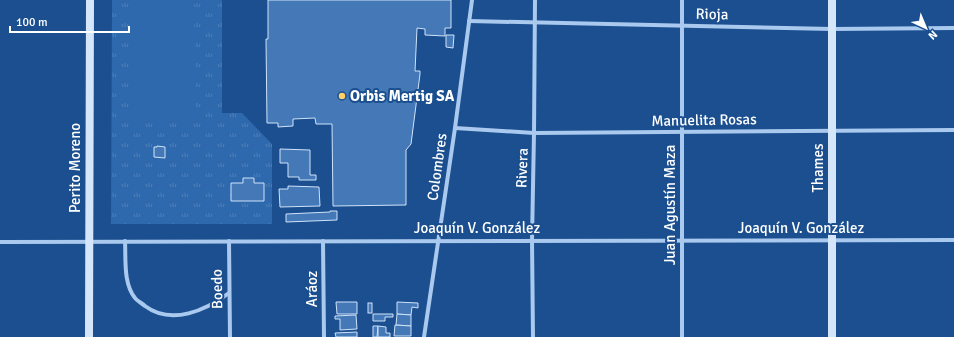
<svg xmlns="http://www.w3.org/2000/svg" width="954" height="337" font-family="Signika,sans-serif">
	<defs>
		<pattern id="grass-tufts" width="24" height="20" patternUnits="userSpaceOnUse"><rect width="24" height="20" fill="#2e69ad"/><path d="M3 7l-1-3M5 7V3M7 7l1-3M15 17l-1-3M17 17v-4M19 17l1-3" fill="none" stroke="#4d80b9"/></pattern>
	</defs>
	<rect width="100%" height="100%" fill="#1b4f8f"/>
	<path fill="url(#grass-tufts)" d="M112,0H222V113H242L272,144V224H111Z"/>
	<path fill="#2e69ad" d="M129,0H194L196,119L132,120Z"/>
	<g fill="#4478b7" stroke="#cfe3fa">
		<path d="M268,0H451V28H445V36L425,35V29L417,28L415,71H420V74L411,144L406,150V205L333,206L332,124H316L315,118L293,119V126L278,127V123H267L266,39H268Z"/>
		<path d="M446,35H454L453,48L446,47Z"/>
		<path d="M157,146L165,147V158L154,157V147H157Z"/>
		<path d="M280,149L310,150V175H316V180H299V177H288V163H280Z"/>
		<path d="M243,178H254V183H264V201H231V183H243Z"/>
		<path d="M288,186L319,187L320,206L280,207L279,189H288Z"/>
		<path d="M330,211H337V220L286,222V214L330,212Z"/>
		<path d="M336,302H357V314H337Z"/>
		<path d="M397,302L418,303V308L412,307L411,315L397,314Z"/>
		<rect x="368" y="303" width="4" height="10"/>
		<path d="M373,314H393V317H385V321H373Z"/>
		<path d="M397,314L411,315V326L396,325Z"/>
		<path d="M356,315L357,329L340,330V319H335V316Z"/>
		<path d="M395,325L411,326V336H394Z"/>
		<path d="M373,326H378L377,337H373Z"/>
		<path d="M378,326L386,327V333H390V337H378Z"/>
		<path d="M357,332V337H336L335,333Z"/>
	</g>
	<g fill="none" stroke-linecap="round" stroke-linejoin="round">
		<g stroke="#a9c9ee" stroke-width="4">
			<path d="M682,0V337"/>
			<path d="M469,21L832,29L954,28"/>
			<path d="M455,128L534,133L954,130"/>
			<path d="M125,241C126,259 123,283 135,298C137,301 142,303 145,306C172,326 206,310 229,293"/>
			<path d="M229,241L230,337"/>
			<path d="M323,241L324,337"/>
			<path d="M0,242L954,240"/>
			<path d="M424,337L455,128L472,0"/>
			<path d="M533,337L532,240L534,133L535,0"/>
		</g>
		<g stroke="#d6e6fa" stroke-width="8">
			<path d="M89,337L90,0"/>
			<path d="M832,337V0"/>
		</g>
	</g>
	<circle fill="#ffd166" stroke="#1b4f8f" stroke-width="1.5" cx="342" cy="96" r="4"/>
	<g text-anchor="middle" dominant-baseline="central" stroke-width="4" stroke-linejoin="round" paint-order="stroke">
		<g font-size="15" fill="#fff" stroke="#1b4f8f">
			<text transform="translate(712 14) rotate(1)">Rioja</text>
			<text transform="translate(704 120) rotate(-1)">Manuelita Rosas</text>
			<text transform="translate(437 167) rotate(-82)">Colombres</text>
			<text transform="translate(75 168) rotate(-90)">Perito Moreno</text>
			<text transform="translate(522 168) rotate(-88)">Rivera</text>
			<text transform="translate(818 168) rotate(-90)">Thames</text>
			<text transform="translate(670 205) rotate(-90)">Juan Agustín Maza</text>
			<text x="477" y="228">Joaquín V. González</text>
			<text x="801" y="228">Joaquín V. González</text>
			<text transform="translate(217 289) rotate(-91)">Boedo</text>
			<text transform="translate(312 289) rotate(-90)">Aráoz</text>
		</g>
		<g font-size="15" font-weight="bold" fill="#fff" stroke="#1b4f8f" text-anchor="start">
			<text x="350" y="96">Orbis Mertig SA</text>
		</g>
	</g>
	<g transform="translate(926 28) rotate(136)" stroke="#1b4f8f" stroke-width="3" paint-order="stroke">
	<path d="M0-3L7 15L0 10L-7 15Z" fill="#ffffff"/>
	<text y="-6" font-size="11" font-weight="bold" text-anchor="middle" fill="#ffffff">N</text>
	</g>
	<path d="M10 26v6h119v-6" fill="none" stroke="#ffffff" stroke-width="2"/>
	<text x="16" y="26" font-size="12" fill="#ffffff" stroke="#1b4f8f" stroke-width="3" paint-order="stroke">100 m</text>
</svg>
